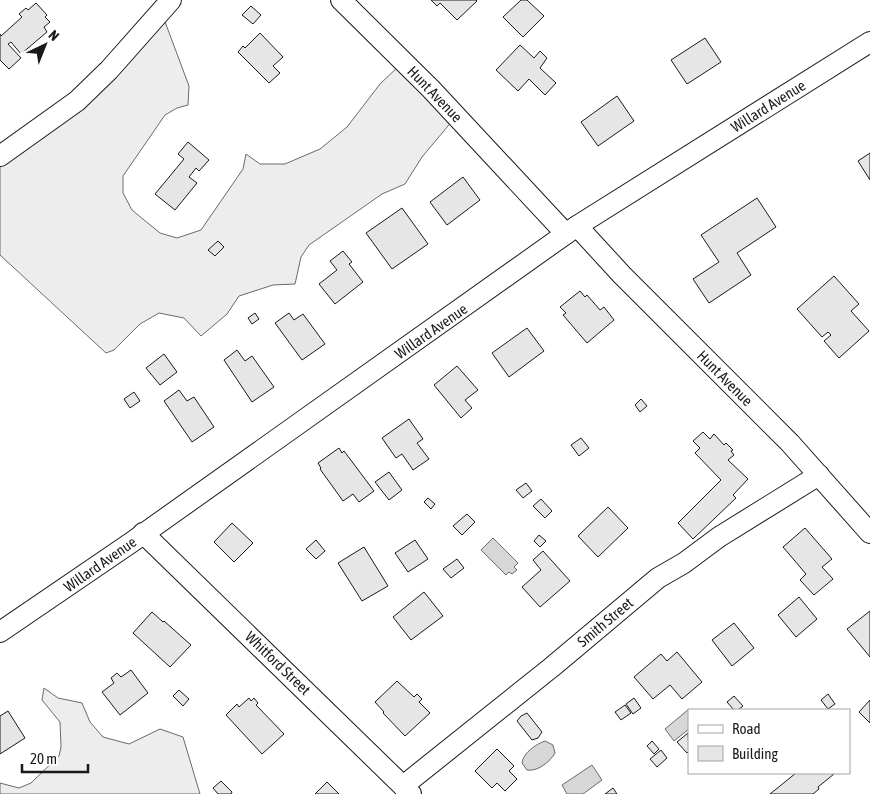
<svg xmlns="http://www.w3.org/2000/svg" width="870" height="794" font-family="'Asap Condensed',sans-serif">
	<rect width="100%" height="100%" fill="#fff"/>
	<g fill="#ededed" stroke="#6a6a6a">
		<path d="M164,19L189,86L188,105L177,108L165,115L123,176V193L132,210L160,233L177,238L201,230L243,169L246,154L260,164H285L320,149L347,127L380,84L401,64L453,120L422,157L405,184L382,194L309,245L301,257L295,284L273,285L239,296L227,314L201,336L184,318L159,313L140,324L114,350L106,353L0,255V155Z"/>
		<path d="M44,688L58,698L82,703L90,722L103,737L129,744L160,729L183,737L200,794H0V783L19,788L31,783L59,756L61,747L60,722L42,700Z"/>
	</g>
	<g fill="#d7d7d7" stroke="#6a6a6a">
		<path d="M493,538L518,563L514,567L517,570L512,574L509,572L506,575L481,550Z"/>
		<path d="M689,709L691,710H689V729L674,741L665,729Z"/>
		<path d="M545,741L553,745L555,753C550,762 537,772 527,770L522,763C523,753 536,744 545,741Z"/>
		<path d="M592,765L602,780L583,794H567L562,785Z"/>
	</g>
	<g fill="#e6e6e6" stroke="#1a1a1a">
		<path d="M431,0H476L477,1L457,20L440,3L437,6Z"/>
		<path d="M521,0H527L544,16L523,37L503,17Z"/>
		<path d="M36,3L47,15L45,17L50,22L44,27L47,32L21,54L11,42L8,44L21,58L9,69L0,60V34L1,36L22,17L19,14L26,8L28,10Z"/>
		<path d="M251,6L261,15L253,24L242,15Z"/>
		<path d="M260,33L283,57L273,66L280,73L269,83L238,52L243,46L245,48Z"/>
		<path d="M705,38L721,62L687,84L671,60Z"/>
		<path d="M520,45L534,58L540,51L547,58L540,68L556,83L545,95L529,79L518,91L496,70Z"/>
		<path d="M617,96L634,121L598,146L581,122Z"/>
		<path d="M188,142L209,160L199,171L196,168L189,177L197,183L175,210L155,194L184,159L178,154Z"/>
		<path d="M870,153V180L858,161Z"/>
		<path d="M463,177L480,200L447,225L430,202Z"/>
		<path d="M757,198L776,227L737,253L751,275L709,303L693,279L719,262L701,235Z"/>
		<path d="M402,208L428,244L392,269L366,233Z"/>
		<path d="M218,241L224,247L215,256L208,250Z"/>
		<path d="M343,251L352,262L349,264L363,282L335,304L319,284L337,270L330,261Z"/>
		<path d="M834,276L859,304L851,311L869,331L839,358L824,341L831,335L828,332L822,337L797,309Z"/>
		<path d="M580,291L585,297L587,295L600,310L604,307L614,320L587,343L563,315L566,313L560,307Z"/>
		<path d="M255,313L259,319L252,324L248,318Z"/>
		<path d="M289,313L294,320L303,314L325,344L302,360L275,323Z"/>
		<path d="M527,328L544,351L509,377L492,353Z"/>
		<path d="M237,350L245,361L252,356L274,387L252,402L224,360Z"/>
		<path d="M164,354L177,372L160,385L146,368Z"/>
		<path d="M457,366L478,390L465,400L472,408L461,418L434,385Z"/>
		<path d="M179,390L187,401L194,397L214,427L192,442L164,401Z"/>
		<path d="M134,392L140,401L130,408L124,399Z"/>
		<path d="M641,399L647,406L640,412L635,405Z"/>
		<path d="M409,419L423,439L417,443L429,459L413,470L402,454L396,458L382,438Z"/>
		<path d="M703,432L710,439L714,434L724,445L726,443L733,450L731,451L734,455L728,460L748,479L733,495L736,498L693,539L678,523L721,480L695,453L700,448L693,441Z"/>
		<path d="M581,438L589,448L579,456L571,445Z"/>
		<path d="M339,448L342,453L344,451L374,491L359,502L353,494L343,501L320,469L321,468L318,463Z"/>
		<path d="M389,472L402,490L389,500L375,482Z"/>
		<path d="M526,483L532,491L523,498L516,490Z"/>
		<path d="M428,498L435,504L431,509L424,502Z"/>
		<path d="M541,499L552,511L545,518L533,506Z"/>
		<path d="M608,507L628,528L598,557L578,536Z"/>
		<path d="M467,514L475,522L462,535L453,526Z"/>
		<path d="M232,523L253,543L234,562L214,542Z"/>
		<path d="M805,528L832,559L822,567L833,579L814,595L800,580L806,574L783,547Z"/>
		<path d="M539,535L546,541L540,547L534,541Z"/>
		<path d="M316,540L325,551L316,559L306,549Z"/>
		<path d="M415,540L428,559L408,572L395,553Z"/>
		<path d="M364,547L388,586L362,601L338,563Z"/>
		<path d="M543,551L570,581L540,607L522,587L541,570L533,560Z"/>
		<path d="M457,559L464,568L451,578L443,569Z"/>
		<path d="M424,592L443,616L411,640L393,617Z"/>
		<path d="M799,597L817,619L796,637L778,615Z"/>
		<path d="M870,611V657L847,629Z"/>
		<path d="M152,612L163,622L164,621L191,645L170,667L133,633Z"/>
		<path d="M734,623L754,648L732,666L712,640Z"/>
		<path d="M677,652L702,682L682,699L670,685L653,699L634,677L661,654L667,661Z"/>
		<path d="M131,670L148,693L120,715L102,692L114,683L111,678L117,673L121,677Z"/>
		<path d="M397,681L414,697L417,694L422,699L419,702L430,713L405,736L383,713L384,712L375,702Z"/>
		<path d="M179,690L189,699L183,706L173,696Z"/>
		<path d="M828,694L835,704L828,709L821,700Z"/>
		<path d="M734,696L743,706L738,710H734L727,702Z"/>
		<path d="M249,698L251,701L254,698L258,703L256,705L284,734L262,754L226,715L237,704L239,707Z"/>
		<path d="M634,698L641,708L633,714L626,704Z"/>
		<path d="M870,700V723L859,712Z"/>
		<path d="M625,705L631,713L621,720L615,712Z"/>
		<path d="M8,711L25,738L0,754V716Z"/>
		<path d="M527,713L542,732L538,738L532,740L517,721L521,716Z"/>
		<path d="M688,733L689,751L687,753L677,742Z"/>
		<path d="M652,741L659,749L654,754L647,746Z"/>
		<path d="M497,749L514,766L509,771L517,779L505,791L497,783L492,788L475,771Z"/>
		<path d="M661,750L667,758L657,767L650,759Z"/>
		<path d="M796,773H833L834,774L818,787L819,789L813,794H770Z"/>
		<path d="M221,781L232,792L231,794H218L213,788Z"/>
		<path d="M327,782L339,794H315Z"/>
		<path d="M613,788L617,794H605Z"/>
	</g>
	<g fill="none" stroke-linecap="round" stroke-linejoin="round">
		<defs>
			<g id="minor">
				<path d="M341,0L431,89L566,234"/>
				<path d="M0,156L77,101L109,70L171,0"/>
				<path d="M577,226L622,275L790,443L870,533"/>
				<path d="M143,533L411,794"/>
				<path d="M0,632L132,542L577,226L870,42"/>
				<path d="M403,786L552,667L658,578L684,563L719,537L819,475"/>
			</g>
		</defs>
		<use href="#minor" stroke="#1a1a1a" stroke-width="22"/>
		<use href="#minor" stroke="#fff" stroke-width="20"/>
	</g>
	<g text-anchor="middle" dominant-baseline="central" stroke-width="4" stroke-linejoin="round" paint-order="stroke">
		<g font-size="15" fill="#1a1a1a" stroke="#fff">
			<text transform="translate(435 94) rotate(46)">Hunt Avenue</text>
			<text transform="translate(768 106) rotate(-32)">Willard Avenue</text>
			<text transform="translate(431 331) rotate(-35)">Willard Avenue</text>
			<text transform="translate(725 378) rotate(45)">Hunt Avenue</text>
			<text transform="translate(100 564) rotate(-35)">Willard Avenue</text>
			<text transform="translate(605 622) rotate(-40)">Smith Street</text>
			<text transform="translate(278 663) rotate(44)">Whitford Street</text>
		</g>
	</g>
	<rect x="688" y="709" width="162" height="65" fill="#ffffff" stroke="#a3a3a3"/>
	<rect x="698" y="725" width="25" height="8" fill="#ffffff" stroke="#a3a3a3"/>
	<text x="732" y="734" font-size="15" fill="#1a1a1a">Road</text>
	<rect x="698" y="746" width="25" height="15" fill="#e6e6e6" stroke="#a3a3a3"/>
	<text x="732" y="759" font-size="15" fill="#1a1a1a">Building</text>
	<g transform="translate(45 45) rotate(43)" stroke="#ffffff" stroke-width="4" paint-order="stroke">
	<path d="M0-4L9 19L0 12L-9 19Z" fill="#1a1a1a"/>
	<text y="-8" font-size="14" font-weight="bold" text-anchor="middle" fill="#1a1a1a">N</text>
	</g>
	<path d="M22 764v8h66v-8" fill="none" stroke="#1a1a1a" stroke-width="2.5"/>
	<text x="30" y="764" font-size="15" fill="#1a1a1a" stroke="#ffffff" stroke-width="4" paint-order="stroke">20 m</text>
</svg>
